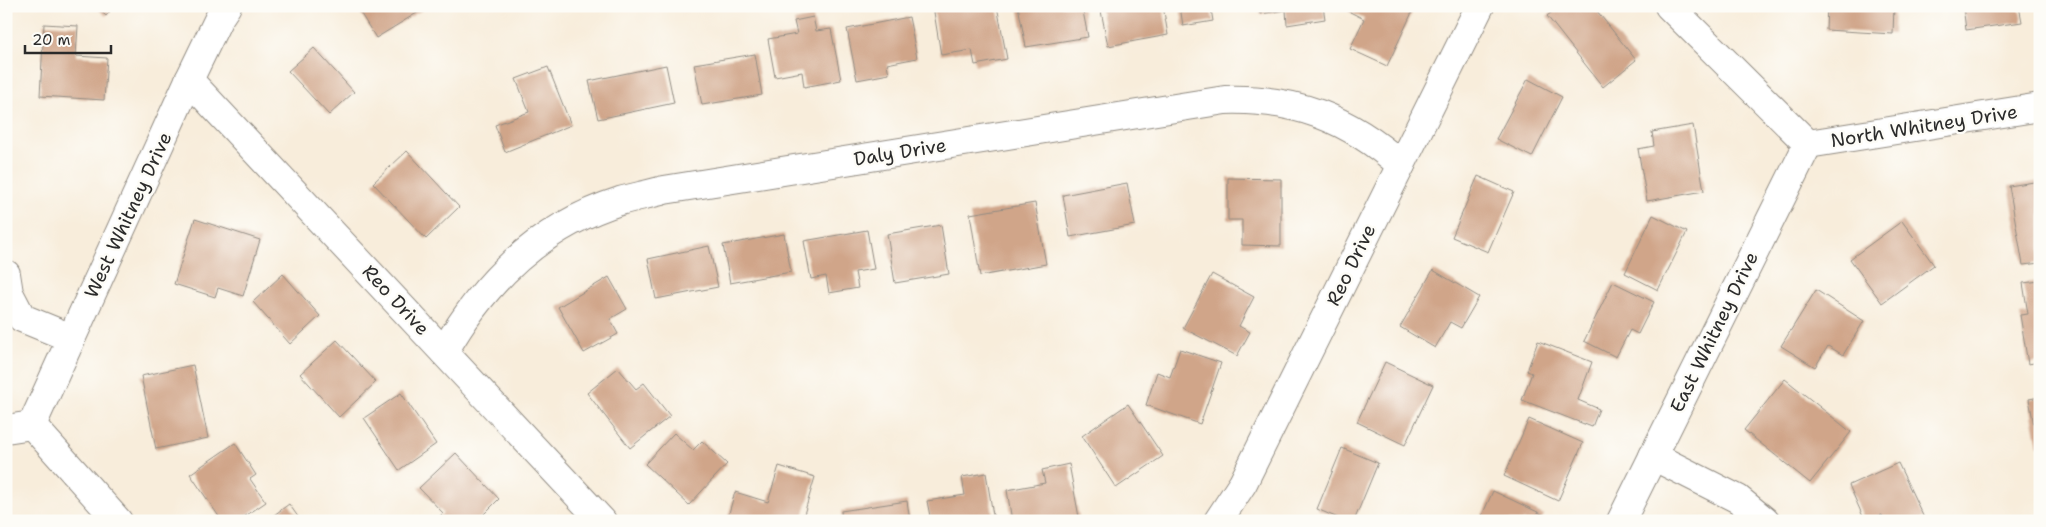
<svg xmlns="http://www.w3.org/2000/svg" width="2046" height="527" font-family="'Shantell Sans',sans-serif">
	<rect width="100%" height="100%" fill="#fdfcf7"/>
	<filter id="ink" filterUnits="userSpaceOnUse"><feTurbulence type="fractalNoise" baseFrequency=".02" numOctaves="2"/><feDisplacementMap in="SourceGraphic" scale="10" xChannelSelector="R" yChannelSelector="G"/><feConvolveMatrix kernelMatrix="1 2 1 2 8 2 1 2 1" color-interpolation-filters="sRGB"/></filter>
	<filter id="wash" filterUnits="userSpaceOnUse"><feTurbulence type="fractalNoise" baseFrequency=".0096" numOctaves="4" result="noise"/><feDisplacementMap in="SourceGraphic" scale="20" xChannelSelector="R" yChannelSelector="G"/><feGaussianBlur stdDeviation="1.12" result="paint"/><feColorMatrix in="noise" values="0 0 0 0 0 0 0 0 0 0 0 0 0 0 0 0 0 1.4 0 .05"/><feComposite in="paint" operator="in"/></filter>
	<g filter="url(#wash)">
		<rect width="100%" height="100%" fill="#f8eddb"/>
		<g id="blocks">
			<g fill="#d0a589">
				<path d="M95,6H114L106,16Z"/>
				<path d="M356,6H424L425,8L376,38Z"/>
				<path d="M933,6H997L1007,59L975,65L972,50L941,55Z"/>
				<path d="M1018,6H1082L1088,37L1026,47Z"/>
				<path d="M1100,6H1163L1168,35L1108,46Z"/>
				<path d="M1180,6H1222V7L1211,9L1213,21L1183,26Z"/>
				<path d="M1259,6H1323L1325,19L1287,25L1286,10L1260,14Z"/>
				<path d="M1350,6H1415L1387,66L1350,49L1364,19L1348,11Z"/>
				<path d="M1559,6H1593L1636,60L1603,87L1547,16Z"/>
				<path d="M1827,6H1894L1893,34L1826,30Z"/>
				<path d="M1963,6H2019L2022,22L1966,30Z"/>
				<path d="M813,17L816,31L831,29L841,80L804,87L802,72L775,77L768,39L797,34L794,21Z"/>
				<path d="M909,17L917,58L887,64L889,74L857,80L847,29Z"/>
				<path d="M44,24L78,26L76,56L107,58L104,100L40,96Z"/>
				<path d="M314,48L354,92L329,115L288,71Z"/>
				<path d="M755,54L762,95L702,105L694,64Z"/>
				<path d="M666,65L674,103L598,119L589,81Z"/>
				<path d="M548,67L571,125L505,152L495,125L529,112L516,79Z"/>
				<path d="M1528,79L1562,97L1532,157L1496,139Z"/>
				<path d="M1693,125L1704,191L1647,201L1638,149L1654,146L1652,132Z"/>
				<path d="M407,151L459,207L426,239L373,183Z"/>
				<path d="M1478,176L1514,192L1488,252L1452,237Z"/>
				<path d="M1228,178L1281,179V246L1242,245V220H1228Z"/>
				<path d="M2040,181V263L2023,265L2009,186Z"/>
				<path d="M1127,183L1135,225L1070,237L1063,195Z"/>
				<path d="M1035,203L1046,264L980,276L970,214Z"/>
				<path d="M1653,215L1687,232L1658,290L1625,273Z"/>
				<path d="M195,219L260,240L243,296L218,288L215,297L174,284Z"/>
				<path d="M1902,221L1934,265L1882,303L1850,259Z"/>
				<path d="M941,225L949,274L895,283L887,234Z"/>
				<path d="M867,230L874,269L855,272L858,288L829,293L826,276L811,279L804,241Z"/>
				<path d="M784,234L791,272L730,283L723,245Z"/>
				<path d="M709,246L718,287L656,299L648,259Z"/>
				<path d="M1433,270L1479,297L1461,328L1450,322L1435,348L1400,327Z"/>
				<path d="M283,274L320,316L290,344L253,302Z"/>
				<path d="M1212,274L1254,297L1239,326L1250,332L1237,356L1183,328Z"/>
				<path d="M609,277L627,309L610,319L618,334L584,353L558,307Z"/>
				<path d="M2040,281V362L2028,364L2020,315L2028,314L2023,283Z"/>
				<path d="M1613,282L1654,302L1638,334L1630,330L1616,357L1584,341Z"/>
				<path d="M1816,290L1864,321L1843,355L1828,346L1815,367L1781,346Z"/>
				<path d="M337,340L376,382L339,417L300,374Z"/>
				<path d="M1538,341L1592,362L1578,400L1599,409L1592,427L1522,400L1532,373L1527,371Z"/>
				<path d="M1180,349L1221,363L1200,424L1146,405L1157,372L1170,377Z"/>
				<path d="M1385,362L1433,385L1405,445L1357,422Z"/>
				<path d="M193,365L208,438L156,449L141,376Z"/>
				<path d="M618,368L636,389L644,383L670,416L630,448L587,393Z"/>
				<path d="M1785,379L1851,432L1810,483L1744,430Z"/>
				<path d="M401,393L436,444L399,470L364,418Z"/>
				<path d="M2040,397V446H2038L2029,399Z"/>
				<path d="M1128,404L1163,456L1116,488L1082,436Z"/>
				<path d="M1529,419L1583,443L1558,501L1504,476Z"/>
				<path d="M674,433L693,450L702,441L727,464L689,505L645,464Z"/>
				<path d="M235,443L256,475L250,479L266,502L238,521H222L190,474Z"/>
				<path d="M1342,448L1378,463L1354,521H1345L1317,509Z"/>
				<path d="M456,453L499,499L477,521H435L443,513L419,488Z"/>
				<path d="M1898,463L1924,518L1918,521H1885L1882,515L1865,521L1849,485Z"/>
				<path d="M1069,464L1079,517L1061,521H1012L1007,490L1045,483L1042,470Z"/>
				<path d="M779,466L815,477L802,521L727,520L735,492L768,502Z"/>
				<path d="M986,473L994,521H931L927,501L965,495L962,477Z"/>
				<path d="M1493,491L1544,515L1541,521L1480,520Z"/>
				<path d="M907,501L910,521H842L841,511Z"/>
				<path d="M289,504L301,521H266Z"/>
			</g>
		</g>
	</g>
	<g filter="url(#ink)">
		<use href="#blocks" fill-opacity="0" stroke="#928c83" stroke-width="1"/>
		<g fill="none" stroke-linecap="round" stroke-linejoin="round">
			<defs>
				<g id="minor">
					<path d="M1669,6L1808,144"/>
					<path d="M189,80L602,521"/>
					<path d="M1808,144L2040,107"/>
					<path d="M6,274L9,293L22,318L71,338"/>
					<path d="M444,352C484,281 541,226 620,201C634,197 650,194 664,190L1225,100C1296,98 1348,118 1401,165"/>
					<path d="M32,425L189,80L219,18L227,6"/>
					<path d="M32,425L118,521"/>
					<path d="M6,429L32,425"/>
					<path d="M1653,456L1738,499L1765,521"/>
					<path d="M1218,521L1243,483L1480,6"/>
					<path d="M1621,521L1808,144"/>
				</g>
			</defs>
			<use href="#minor" stroke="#928c83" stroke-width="30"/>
			<use href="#minor" stroke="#fff" stroke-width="28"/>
		</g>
	</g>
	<g text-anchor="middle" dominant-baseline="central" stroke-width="5" stroke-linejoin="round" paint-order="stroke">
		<g font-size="19" fill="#2b2b2b" stroke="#fdfcf7">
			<text transform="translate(1924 126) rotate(-9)">North Whitney Drive</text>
			<text transform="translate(900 152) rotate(-9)">Daly Drive</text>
			<text transform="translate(128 215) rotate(-65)">West Whitney Drive</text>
			<text transform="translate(1351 265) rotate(-64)">Reo Drive</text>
			<text transform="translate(396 300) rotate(47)">Reo Drive</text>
			<text transform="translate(1714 332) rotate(-64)">East Whitney Drive</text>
		</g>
	</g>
	<rect width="2046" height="527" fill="none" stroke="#fdfcf7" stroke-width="25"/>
	<path d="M25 45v8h86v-8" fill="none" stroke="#2b2b2b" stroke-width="2.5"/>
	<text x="32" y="45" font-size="15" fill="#2b2b2b" stroke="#fdfcf7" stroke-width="4" paint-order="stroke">20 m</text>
</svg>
